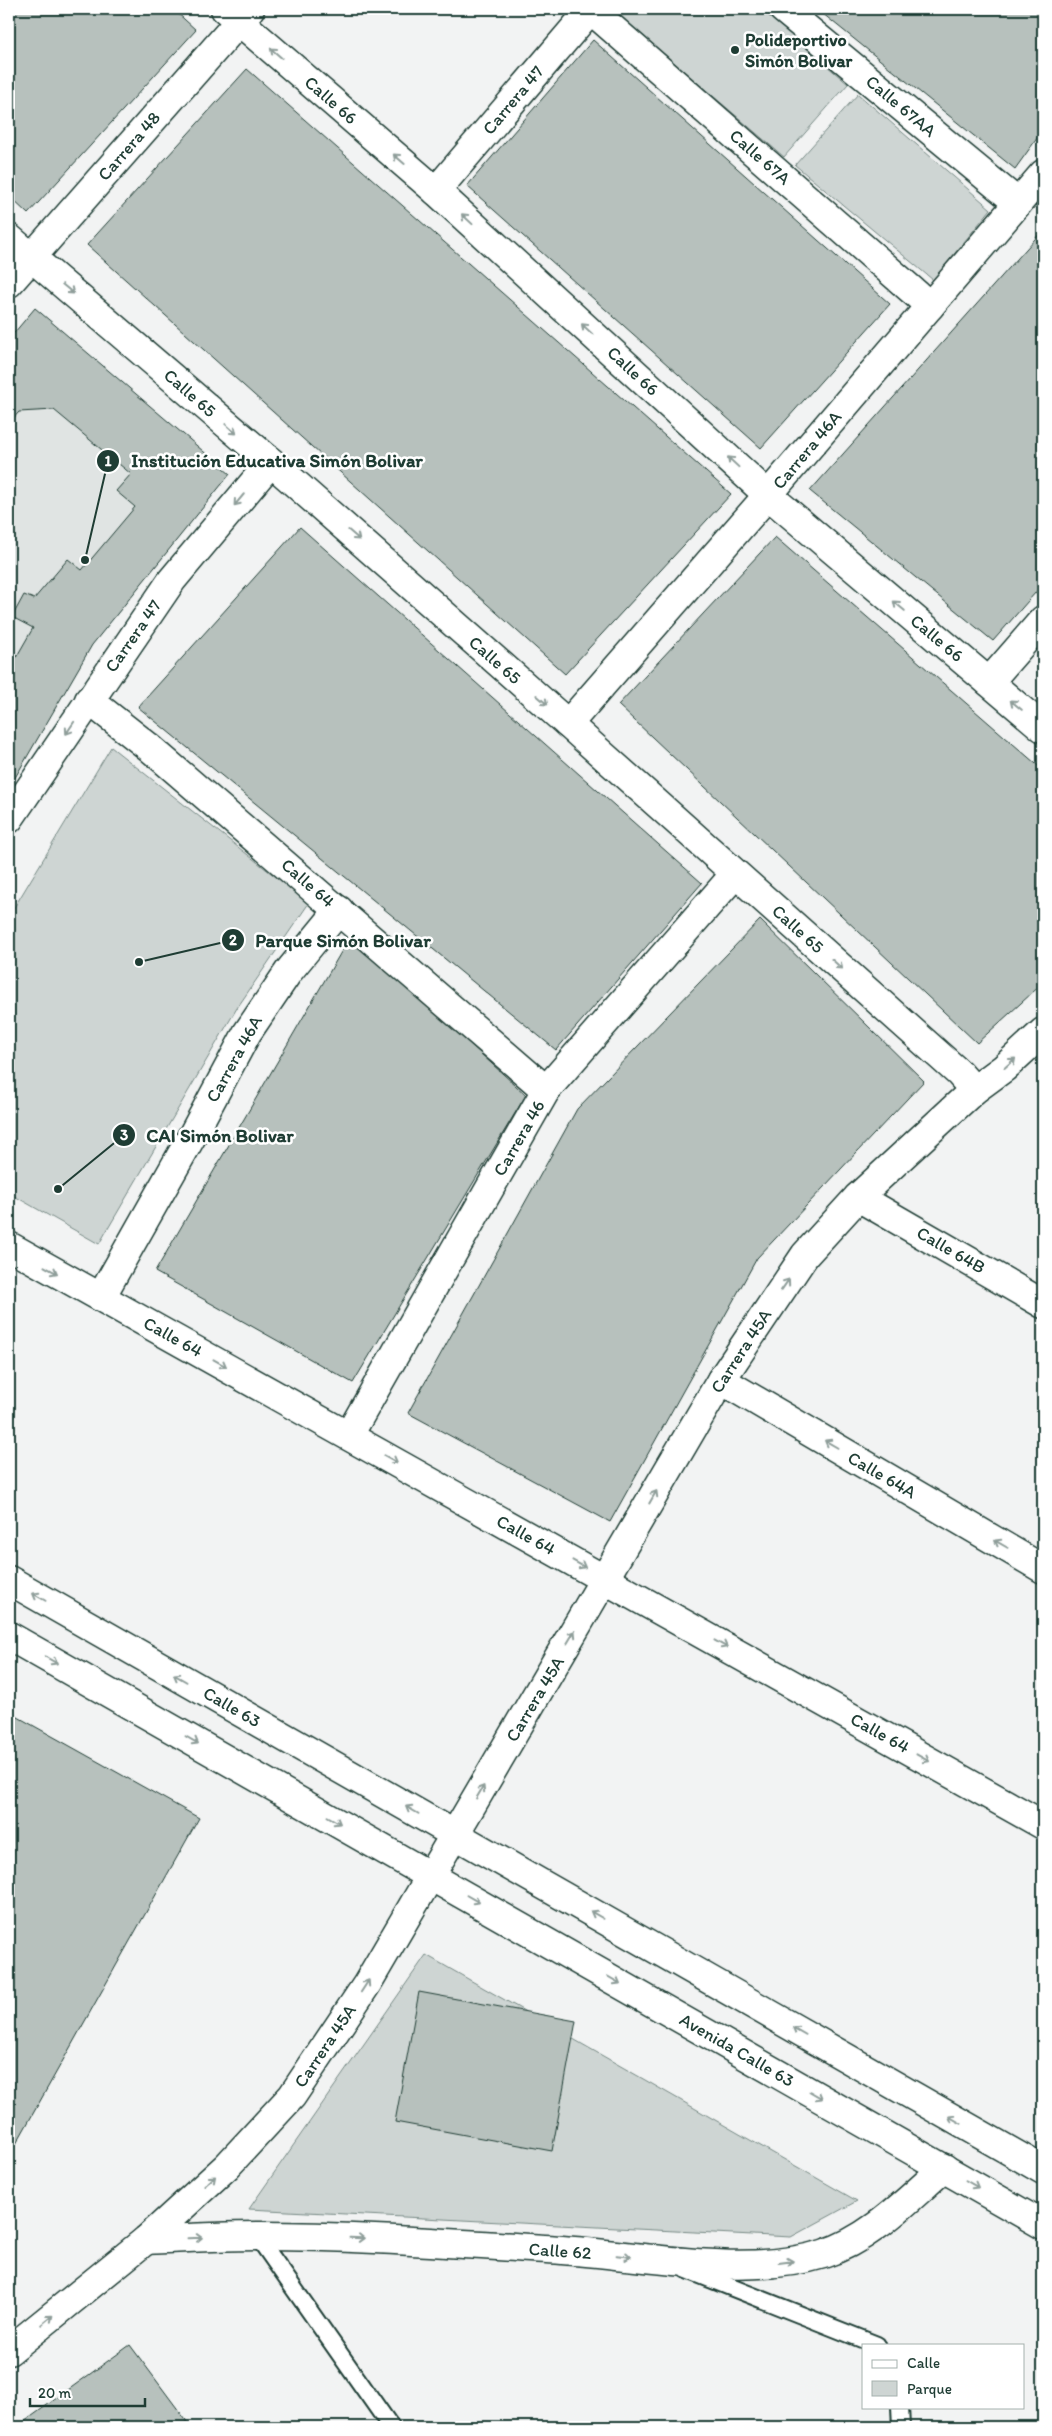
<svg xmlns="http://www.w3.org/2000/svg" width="1052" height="2436" font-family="Itim,sans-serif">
	<rect width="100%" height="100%" fill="#f2f3f3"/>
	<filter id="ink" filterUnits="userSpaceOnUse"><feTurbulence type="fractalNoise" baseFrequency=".02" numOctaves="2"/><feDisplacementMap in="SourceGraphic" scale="10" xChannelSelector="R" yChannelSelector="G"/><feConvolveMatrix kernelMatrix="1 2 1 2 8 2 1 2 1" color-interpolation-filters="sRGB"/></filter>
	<g filter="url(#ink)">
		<path fill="#e0e4e3" d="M35,308L230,474L92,645L9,788V339Z"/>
		<g fill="#ced5d3" stroke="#768984">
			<path d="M628,9H761L848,84L784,157L621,17Z"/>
			<path d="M858,94L991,209L933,280L795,165Z"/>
			<path d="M111,747L309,903L237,1008L99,1244L9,1193V916Z"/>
			<path d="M426,1955L857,2201L791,2237L249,2209Z"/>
		</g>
		<g fill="#b7c1bd" stroke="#1f3d34">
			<path d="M9,9H173L196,30L28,214L9,196Z"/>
			<path d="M817,9H1043V130L1015,169Z"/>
			<path d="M593,40L890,304L761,448L467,186Z"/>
			<path d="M247,69L731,494L565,674L87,245Z"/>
			<path d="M1043,230V584L993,641L810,491Z"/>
			<path d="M35,308L230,474L92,645L9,788V670L33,628L12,617L24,595L34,599L68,559L82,570L135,507L116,491L131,474L54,410L19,412L9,423V339Z"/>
			<path d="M300,527L702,883L556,1050L138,707Z"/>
			<path d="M775,537L1043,770V983L977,1043L618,705Z"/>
			<path d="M760,920L924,1081L757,1258L610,1522L408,1413L577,1109Z"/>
			<path d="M351,935L526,1095L353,1383L155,1272Z"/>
			<path d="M9,1712L199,1818L16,2144L9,2140Z"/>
			<path d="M419,1992L576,2021L552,2151L395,2122Z"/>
			<path d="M130,2345L191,2427H17Z"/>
		</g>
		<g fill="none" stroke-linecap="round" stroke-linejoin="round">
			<defs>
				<g id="lane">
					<path d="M257,2236L391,2427"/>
					<path d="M685,2269L877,2345"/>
					<path d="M900,2407L901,2427"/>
				</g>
				<g id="street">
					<path d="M225,9L436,191L768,495L1043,728"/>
					<path d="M590,9L930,306"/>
					<path d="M783,9L1018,203"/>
					<path d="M436,191L591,9"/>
					<path d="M9,238L271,462L568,724L959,1073L974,1090"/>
					<path d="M9,283L250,9"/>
					<path d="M989,682L1043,620"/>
					<path d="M89,700L150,748L546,1090"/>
					<path d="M568,724L768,495L1043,174"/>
					<path d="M9,819L172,580L271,462"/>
					<path d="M858,1197L1043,1304"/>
					<path d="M9,1246L1043,1825"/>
					<path d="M101,1297L192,1136L247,1033L289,971L339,910"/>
					<path d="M721,1380L1043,1569"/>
					<path d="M349,1435L546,1090L735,874"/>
				</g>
				<g id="secondary">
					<path d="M146,2240C184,2238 221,2236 259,2236C360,2236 461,2244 562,2250C643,2255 745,2278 823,2254C871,2239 907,2200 944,2168"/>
					<path d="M9,2351L146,2240L227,2166L292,2096L367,1984L721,1380L805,1255L858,1197L974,1090L1004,1068L1043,1032"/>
				</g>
				<g id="primary">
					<path d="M9,1580L1043,2170"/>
					<path d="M9,1636L1043,2225"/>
				</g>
			</defs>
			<use href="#lane" stroke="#1f3d34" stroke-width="20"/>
			<use href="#street" stroke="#1f3d34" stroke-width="31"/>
			<use href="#secondary" stroke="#1f3d34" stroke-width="31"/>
			<use href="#primary" stroke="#1f3d34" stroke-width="31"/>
			<use href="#lane" stroke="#fff" stroke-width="16"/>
			<use href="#street" stroke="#fff" stroke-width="28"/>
			<use href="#secondary" stroke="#fff" stroke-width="28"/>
			<use href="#primary" stroke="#fff" stroke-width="28"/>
		</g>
		<defs><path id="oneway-shaft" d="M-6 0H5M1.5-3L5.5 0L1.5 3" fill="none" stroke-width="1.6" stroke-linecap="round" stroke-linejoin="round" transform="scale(1.25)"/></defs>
		<g stroke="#8f9e9a">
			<use href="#oneway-shaft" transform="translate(276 53) rotate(-139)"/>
			<use href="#oneway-shaft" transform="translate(399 159) rotate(-139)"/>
			<use href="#oneway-shaft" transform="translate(467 219) rotate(-137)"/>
			<use href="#oneway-shaft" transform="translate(68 289) rotate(40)"/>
			<use href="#oneway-shaft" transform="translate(587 329) rotate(-137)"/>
			<use href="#oneway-shaft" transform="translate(231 429) rotate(41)"/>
			<use href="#oneway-shaft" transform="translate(733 462) rotate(-137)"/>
			<use href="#oneway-shaft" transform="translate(239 500) rotate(130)"/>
			<use href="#oneway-shaft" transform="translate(354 535) rotate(41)"/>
			<use href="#oneway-shaft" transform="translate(899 606) rotate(-140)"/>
			<use href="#oneway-shaft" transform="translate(542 700) rotate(41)"/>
			<use href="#oneway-shaft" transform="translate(1016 705) rotate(-140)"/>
			<use href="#oneway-shaft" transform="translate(70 728) rotate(124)"/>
			<use href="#oneway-shaft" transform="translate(837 964) rotate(42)"/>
			<use href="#oneway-shaft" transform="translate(1010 1063) rotate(-42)"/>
			<use href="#oneway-shaft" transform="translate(51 1270) rotate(29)"/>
			<use href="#oneway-shaft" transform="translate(785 1285) rotate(-55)"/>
			<use href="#oneway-shaft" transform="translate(220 1363) rotate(29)"/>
			<use href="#oneway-shaft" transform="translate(831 1444) rotate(-150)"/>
			<use href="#oneway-shaft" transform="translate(391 1459) rotate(29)"/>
			<use href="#oneway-shaft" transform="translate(653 1497) rotate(-60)"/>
			<use href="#oneway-shaft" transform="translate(1001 1544) rotate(-150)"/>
			<use href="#oneway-shaft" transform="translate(579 1564) rotate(29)"/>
			<use href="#oneway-shaft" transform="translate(39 1597) rotate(-150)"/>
			<use href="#oneway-shaft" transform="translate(571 1637) rotate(-59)"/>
			<use href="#oneway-shaft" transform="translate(721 1644) rotate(29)"/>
			<use href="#oneway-shaft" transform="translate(51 1660) rotate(30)"/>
			<use href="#oneway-shaft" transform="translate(180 1678) rotate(-150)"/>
			<use href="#oneway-shaft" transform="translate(192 1740) rotate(30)"/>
			<use href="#oneway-shaft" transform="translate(923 1758) rotate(29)"/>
			<use href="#oneway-shaft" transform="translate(480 1792) rotate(-59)"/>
			<use href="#oneway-shaft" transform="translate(412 1810) rotate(-150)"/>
			<use href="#oneway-shaft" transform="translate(334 1820) rotate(30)"/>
			<use href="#oneway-shaft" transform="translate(473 1899) rotate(30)"/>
			<use href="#oneway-shaft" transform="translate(597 1915) rotate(-150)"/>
			<use href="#oneway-shaft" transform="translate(614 1980) rotate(30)"/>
			<use href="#oneway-shaft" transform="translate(365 1986) rotate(-57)"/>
			<use href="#oneway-shaft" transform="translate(799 2031) rotate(-150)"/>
			<use href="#oneway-shaft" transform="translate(816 2095) rotate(30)"/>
			<use href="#oneway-shaft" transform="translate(955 2120) rotate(-150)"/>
			<use href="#oneway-shaft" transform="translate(210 2181) rotate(-42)"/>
			<use href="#oneway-shaft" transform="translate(972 2184) rotate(30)"/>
			<use href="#oneway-shaft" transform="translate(195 2238) rotate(-2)"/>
			<use href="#oneway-shaft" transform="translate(357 2238) rotate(2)"/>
			<use href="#oneway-shaft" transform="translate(624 2256) rotate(6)"/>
			<use href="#oneway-shaft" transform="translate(786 2262) rotate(-7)"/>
			<use href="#oneway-shaft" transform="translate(47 2320) rotate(-39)"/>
		</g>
	</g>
	<circle fill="#1f3d34" stroke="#fff" stroke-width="2" cx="735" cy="50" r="5"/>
	<g text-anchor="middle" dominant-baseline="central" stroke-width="5" stroke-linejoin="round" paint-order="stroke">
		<g font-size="18" font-weight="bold" fill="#1f3d34" stroke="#fff" text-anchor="start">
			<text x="745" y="40">Polideportivo<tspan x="745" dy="21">Simón Bolivar</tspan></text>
		</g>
		<g font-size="18" fill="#1f3d34" stroke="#fff">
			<text transform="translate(331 100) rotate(41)">Calle 66</text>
			<text transform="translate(513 100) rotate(-50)">Carrera 47</text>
			<text transform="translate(901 106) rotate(40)">Calle 67AA</text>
			<text transform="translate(129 146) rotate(-49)">Carrera 48</text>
			<text transform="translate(760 157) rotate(41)">Calle 67A</text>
			<text transform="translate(633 371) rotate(43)">Calle 66</text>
			<text transform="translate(190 393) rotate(41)">Calle 65</text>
			<text transform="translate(807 450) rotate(-50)">Carrera 46A</text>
			<text transform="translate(133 636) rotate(-55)">Carrera 47</text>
			<text transform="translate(937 638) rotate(40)">Calle 66</text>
			<text transform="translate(495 660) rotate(41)">Calle 65</text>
			<text transform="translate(308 883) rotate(41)">Calle 64</text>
			<text transform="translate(798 929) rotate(42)">Calle 65</text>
			<text transform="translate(234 1059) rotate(-61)">Carrera 46A</text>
			<text transform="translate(519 1138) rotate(-60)">Carrera 46</text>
			<text transform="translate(951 1250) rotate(30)">Calle 64B</text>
			<text transform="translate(173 1337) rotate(29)">Calle 64</text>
			<text transform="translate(741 1351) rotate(-57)">Carrera 45A</text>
			<text transform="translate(882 1475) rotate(30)">Calle 64A</text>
			<text transform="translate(526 1535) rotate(29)">Calle 64</text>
			<text transform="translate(535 1699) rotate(-59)">Carrera 45A</text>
			<text transform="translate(232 1707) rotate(30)">Calle 63</text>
			<text transform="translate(880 1733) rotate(29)">Calle 64</text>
			<text transform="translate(325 2046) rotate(-56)">Carrera 45A</text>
			<text transform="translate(737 2050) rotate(30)">Avenida Calle 63</text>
			<text transform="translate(560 2251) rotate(4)">Calle 62</text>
		</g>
	</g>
	<path fill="none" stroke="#1f3d34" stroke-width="2" d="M85 560L108 461M139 962L233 940M58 1189L124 1135"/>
	<g fill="#1f3d34" stroke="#fff" stroke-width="2">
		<circle cx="85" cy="560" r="5"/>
		<circle cx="139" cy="962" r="5"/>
		<circle cx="58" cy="1189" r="5"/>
		<circle cx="108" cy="461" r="12"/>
		<circle cx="233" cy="940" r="12"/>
		<circle cx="124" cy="1135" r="12"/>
	</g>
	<g font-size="15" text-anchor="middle" font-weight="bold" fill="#fff">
		<text x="108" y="466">1</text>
		<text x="233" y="945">2</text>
		<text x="124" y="1140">3</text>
	</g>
	<g font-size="19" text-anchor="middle" font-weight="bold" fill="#1f3d34" stroke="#fff" stroke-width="5" stroke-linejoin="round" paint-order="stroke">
		<text x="277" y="467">Institución Educativa Simón Bolivar</text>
		<text x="343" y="947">Parque Simón Bolivar</text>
		<text x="220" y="1142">CAI Simón Bolivar</text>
	</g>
	<rect width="1052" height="2436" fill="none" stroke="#fff" stroke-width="30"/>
	<rect x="15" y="15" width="1022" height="2406" fill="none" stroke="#1f3d34" stroke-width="2" filter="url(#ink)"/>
	<rect x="862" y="2344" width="162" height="65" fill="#ffffff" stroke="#a5b1ae"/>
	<rect x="872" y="2360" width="25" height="8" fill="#ffffff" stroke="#a5b1ae"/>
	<text x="907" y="2368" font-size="15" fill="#1f3d34">Calle</text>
	<rect x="872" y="2381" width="25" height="15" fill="#ced5d3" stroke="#a5b1ae"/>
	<text x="907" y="2394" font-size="15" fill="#1f3d34">Parque</text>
	<path d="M30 2398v8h115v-8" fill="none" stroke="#1f3d34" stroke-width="2.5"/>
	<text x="38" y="2398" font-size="15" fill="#1f3d34" stroke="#ffffff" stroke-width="4" paint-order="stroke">20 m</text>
</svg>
